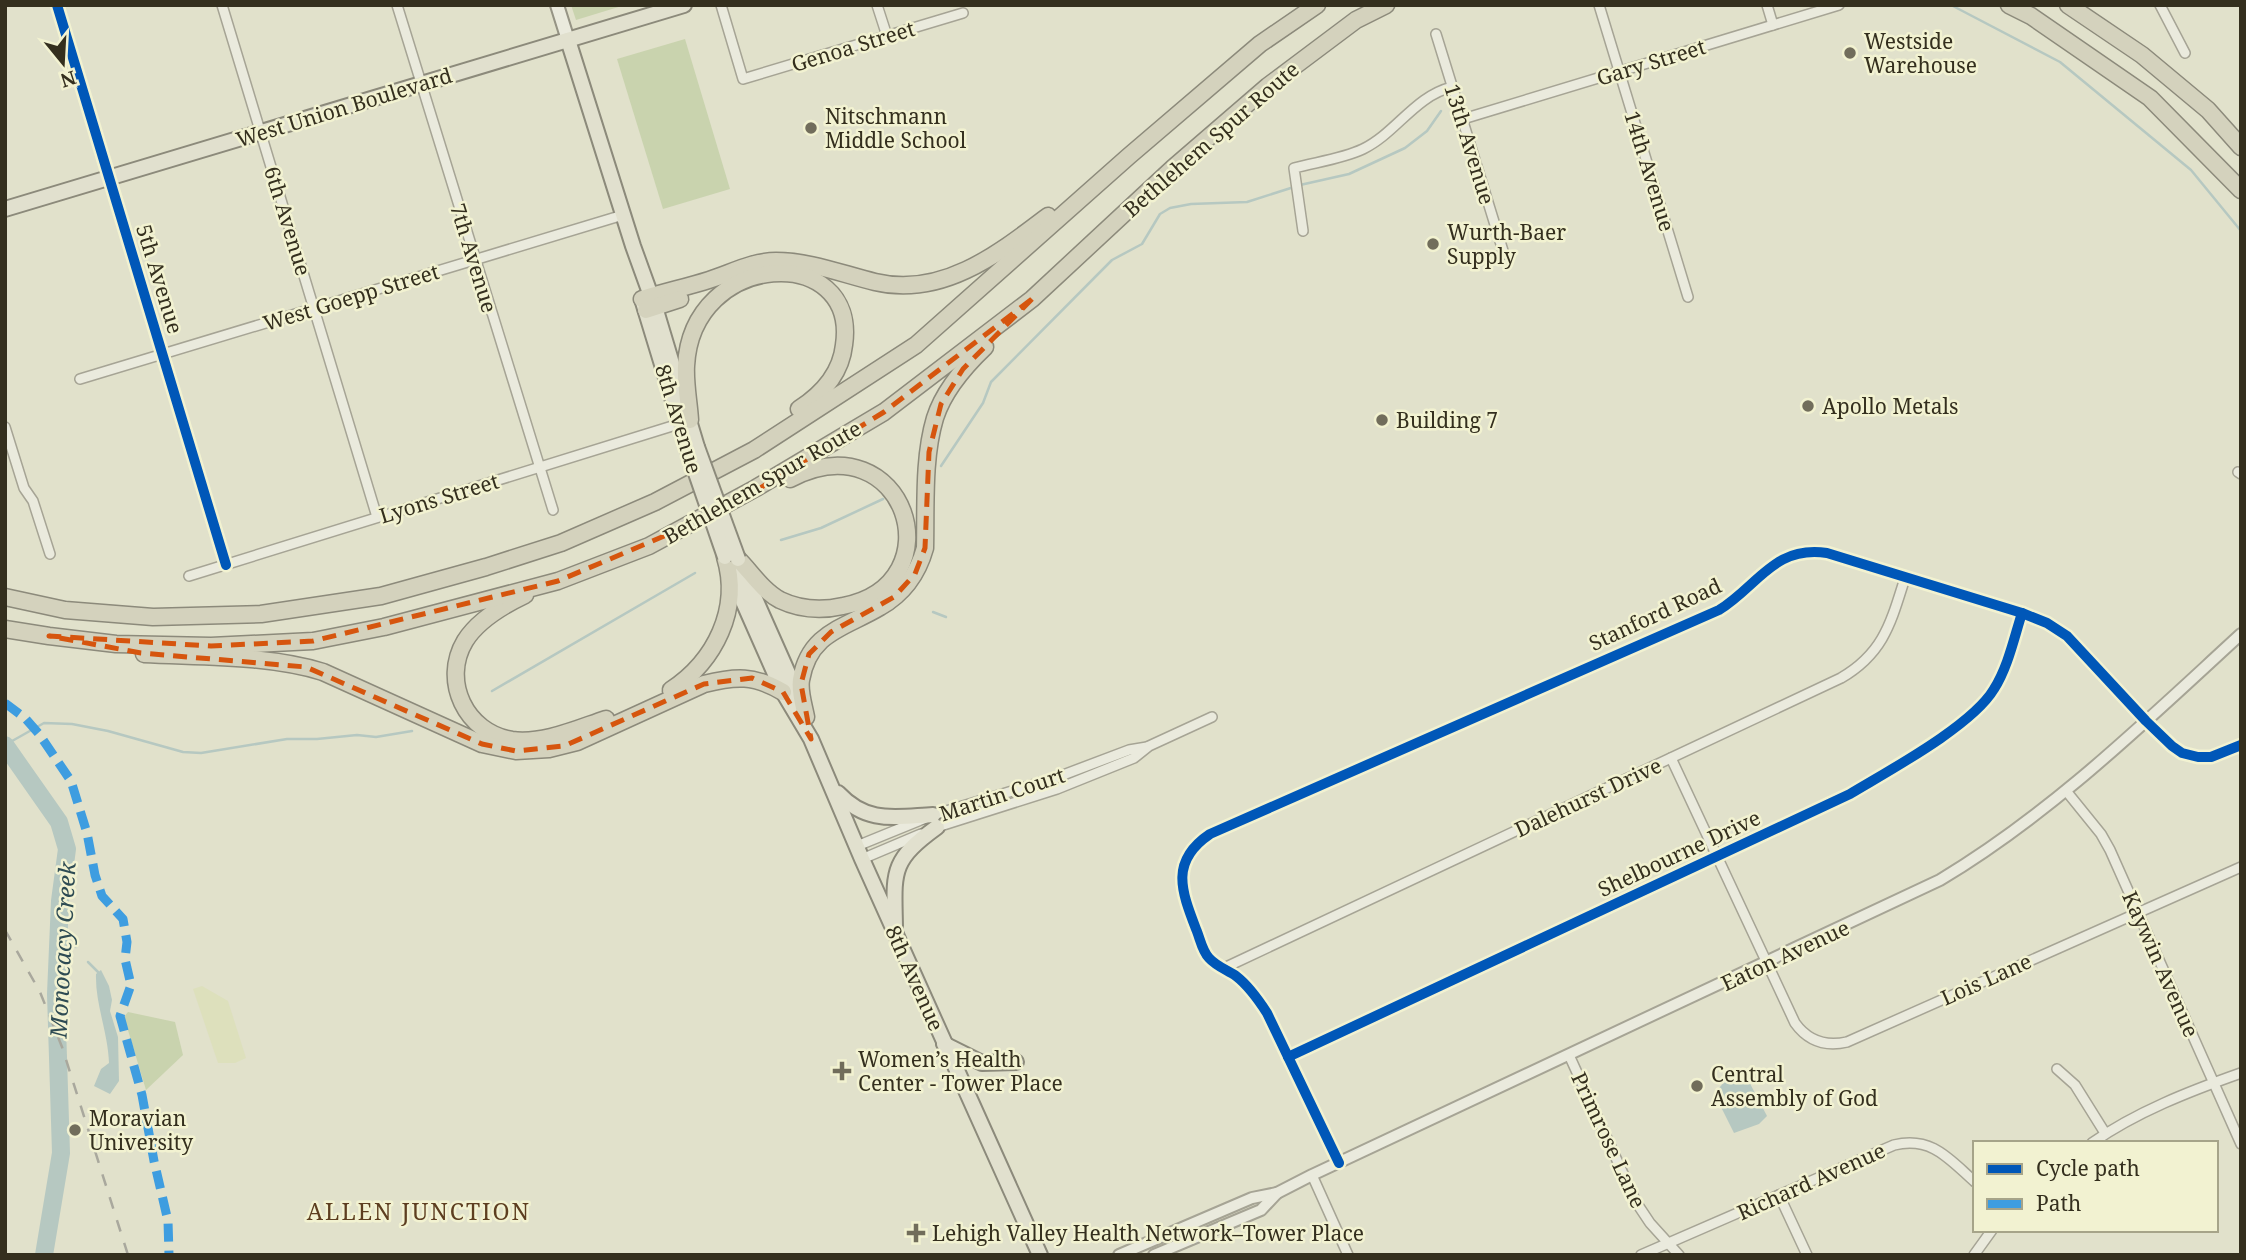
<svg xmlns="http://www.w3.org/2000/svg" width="2246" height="1260" font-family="'Noto Serif',serif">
	<rect width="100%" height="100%" fill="#e1e1cb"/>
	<path fill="#dde0bc" d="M202,986L228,1001L246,1058L235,1063H218L193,989Z"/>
	<g fill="#c9d3ae">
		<path d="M571,5H625L576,20Z"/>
		<path d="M685,39L730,189L663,209L617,59Z"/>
		<path d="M128,1012L175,1022L183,1055L146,1090L124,1017Z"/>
	</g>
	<g fill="#b6c8c1">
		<path d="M101,970L109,986L112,1000L110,1011L118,1037L119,1081L110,1094L94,1086L101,1069L109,1063C108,1032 95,1004 96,974Z"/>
		<path d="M1745,1074L1767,1116L1759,1124L1734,1133L1720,1105L1717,1091C1723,1081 1734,1075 1745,1074Z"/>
	</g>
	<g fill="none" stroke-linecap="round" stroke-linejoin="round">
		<g stroke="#b6c8c1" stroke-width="2.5">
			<path d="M1951,5L2060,62L2191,170L2241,231"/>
			<path d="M1300,185L1349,174L1405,148L1427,131L1441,111"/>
			<path d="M941,466L983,403L991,382L1112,260L1142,244L1160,214L1170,208L1191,204L1247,202L1294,187"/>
			<path d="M781,540L821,528L883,499"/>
			<path d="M933,612L946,617"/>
			<path d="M492,691L695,573"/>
			<path d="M5,745L44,723L72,724L108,731L183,752L201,753L287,739H317L357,735L376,737L412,731"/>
			<path d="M59,929L73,934L77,939L76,947"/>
			<path d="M88,962L98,972"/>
		</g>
		<path stroke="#b6c8c1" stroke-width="18" d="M5,745L59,822L67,849L60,901L56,994L61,1153L44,1255"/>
		<defs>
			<g id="minor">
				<path d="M57,5L226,565"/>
				<path d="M222,5L377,517"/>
				<path d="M397,5L553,510"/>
				<path d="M721,5L743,79L963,13"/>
				<path d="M877,5L887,36"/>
				<path d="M1599,5L1688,297"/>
				<path d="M1767,5L1773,25"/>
				<path d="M2160,5L2185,53"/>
				<path d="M1436,34L1504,254"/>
				<path d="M1463,119L1839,5"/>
				<path d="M1303,231L1294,168C1316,162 1342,159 1363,149C1396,133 1415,96 1452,87"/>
				<path d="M80,379L623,215"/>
				<path d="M5,427L24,488L33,501L50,554"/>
				<path d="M2238,472L2241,474"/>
				<path d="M189,576L682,423"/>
				<path d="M1671,758L1795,1023C1808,1041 1825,1047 1847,1042L2241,867"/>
				<path d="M2067,792L2101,834L2110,850L2241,1144"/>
				<path d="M934,828L1057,789L1134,758L1149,746L1212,717"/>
				<path d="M857,846L933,815L1055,778L1129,750L1147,747"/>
				<path d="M862,859L921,834"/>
				<path d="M1224,968L1841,678C1884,653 1891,622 1905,578"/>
				<path d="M1569,1055L1636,1202L1650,1223L1679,1255"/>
				<path d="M1288,1057L1850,794C1888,771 1972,726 1994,689C2008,667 2014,638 2022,613"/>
				<path d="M2057,1069L2075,1085L2105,1133"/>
				<path d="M2092,1143C2136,1112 2190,1091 2241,1073"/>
				<path d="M1339,1163L1267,1013C1258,999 1249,986 1236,976C1227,970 1216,966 1209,958C1202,951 1200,938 1196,929C1181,890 1170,861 1210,834L1719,610C1758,586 1774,545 1827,553L2022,613L2047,623L2067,636L2146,721L2172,746L2182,753L2198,757H2211L2241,745"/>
				<path d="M1312,1175L1348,1255"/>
				<path d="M1779,1195L1807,1255"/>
				<path d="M1641,1255L1894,1145C1932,1136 1949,1159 1975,1182"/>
				<path d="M1974,1255L1992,1230"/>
			</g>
			<g id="tertiary">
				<path d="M1119,1255L1252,1198L1277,1193"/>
				<path d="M1154,1255L1261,1210L1277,1193L1312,1175L1940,880C2052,813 2145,722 2241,634"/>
			</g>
			<path id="secondary" d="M557,5L568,40"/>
			<g id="primary">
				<path d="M568,40L633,246L655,307L697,447"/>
				<path d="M5,209L684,5"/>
				<path d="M642,299L688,450"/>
				<path d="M740,565L800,700"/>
				<path d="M730,572L783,692L811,739L862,859L1040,1255"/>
				<path d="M838,793C867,824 894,817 933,815"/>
				<path d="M895,926C894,872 890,861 937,827"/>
				<path d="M944,1044L982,1063L1016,1062"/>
			</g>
			<g id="motorway">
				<path d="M2009,5L2031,16L2150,98L2241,190"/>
				<path d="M2068,5L2142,55L2208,110L2241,147"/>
				<path d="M642,299C664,292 687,287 709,280C731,273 753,261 776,261C810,261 842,274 875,282C942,298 998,254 1048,216"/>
				<path d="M646,310L680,299"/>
				<path d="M690,420C689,403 685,384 686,366C692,249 859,243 844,345C841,373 822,394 799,409"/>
				<path d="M738,559C751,572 763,591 780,600C801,610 821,611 843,606C958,584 905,419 790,479"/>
				<path d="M525,595C504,605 478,620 465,641C441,681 466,733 512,740C543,744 576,729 606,719"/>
				<path d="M5,597L65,610L153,617L261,614L381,596L486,567L561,543L655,502L754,450L916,345L1129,156L1260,44L1317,5"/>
				<path d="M5,629L49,636L116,644L211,646L313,641L384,627L558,581L649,546L756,488L884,412L1032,299L1173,168L1268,86L1356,20L1386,5"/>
				<path d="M144,654C201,657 268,655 323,672L482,744L516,751L549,749L577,742L704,684C736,676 754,675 783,692"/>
				<path d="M671,690C715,661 741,609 725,557"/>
				<path d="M806,717C804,706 799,691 801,680C809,632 845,628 880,607C903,594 918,573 925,548C926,506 923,458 935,418C944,390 964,367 985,347"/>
			</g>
		</defs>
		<use href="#minor" stroke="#a6a495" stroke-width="12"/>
		<use href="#tertiary" stroke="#a6a495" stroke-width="14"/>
		<use href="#secondary" stroke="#969485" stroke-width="16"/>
		<use href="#primary" stroke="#8c8a7b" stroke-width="18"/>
		<use href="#motorway" stroke="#8c8a7b" stroke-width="19"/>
		<use href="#minor" stroke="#eaeadd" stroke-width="9"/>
		<use href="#tertiary" stroke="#eaeadd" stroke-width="10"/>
		<use href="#secondary" stroke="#eaeadd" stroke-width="12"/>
		<use href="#primary" stroke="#e1e0ce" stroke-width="14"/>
		<use href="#motorway" stroke="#d4d2bd" stroke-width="16"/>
		<path stroke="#a9a89d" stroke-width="2.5" stroke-dasharray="12 12" stroke-linecap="butt" d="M5,930L40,992L62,1047L128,1255"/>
		<defs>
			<g id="primary-bridge">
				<path d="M697,447L738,559"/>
				<path d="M688,450L725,557"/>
			</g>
		</defs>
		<use href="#primary-bridge" stroke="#8c8a7b" stroke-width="18" stroke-linecap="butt"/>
		<use href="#primary-bridge" stroke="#e1e0ce" stroke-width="14"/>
		<path stroke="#3e9de0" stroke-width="9" stroke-dasharray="18 9" stroke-linecap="butt" d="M5,703L25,718L39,734L71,781L87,833L95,875L102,896L123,919L127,942L125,959L131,985L120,1016L142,1095L154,1161L168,1221L169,1255"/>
		<defs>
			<g id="cycleway">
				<path d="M57,5L226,565"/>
				<path d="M1288,1057L1850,794C1888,771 1972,726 1994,689C2008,667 2014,638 2022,613"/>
				<path d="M1339,1163L1267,1013C1258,999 1249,986 1236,976C1227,970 1216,966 1209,958C1202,951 1200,938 1196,929C1181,890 1170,861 1210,834L1719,610C1758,586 1774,545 1827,553L2022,613L2047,623L2067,636L2146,721L2172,746L2182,753L2198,757H2211L2241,745"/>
			</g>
		</defs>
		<use href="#cycleway" stroke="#f2f2d1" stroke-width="15"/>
		<use href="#cycleway" stroke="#0057b8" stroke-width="10"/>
	</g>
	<path fill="none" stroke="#d6550e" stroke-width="5" stroke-dasharray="14 9" stroke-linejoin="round" d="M1032,299L963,369L941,404L929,452L925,548L915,574L894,597L831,632L809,654L801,684L811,739L783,692L752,678L704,684L564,746L516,751L482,744L306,667L141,653L49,636L211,646L313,641L558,581L721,512L884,412Z"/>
	<g fill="#716d5b" stroke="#f2f2d1" stroke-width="2.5">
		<circle cx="1850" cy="53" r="7"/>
		<circle cx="811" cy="128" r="7"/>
		<circle cx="1433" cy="244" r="7"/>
		<circle cx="1808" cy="406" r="7"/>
		<circle cx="1382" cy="420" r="7"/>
		<path d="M838.5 1060.5h7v7h7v7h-7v7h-7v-7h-7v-7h7z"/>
		<circle cx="1697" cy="1086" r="7"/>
		<circle cx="75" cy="1130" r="7"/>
		<path d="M912.5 1222.5h7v7h7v7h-7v7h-7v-7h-7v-7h7z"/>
	</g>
	<g text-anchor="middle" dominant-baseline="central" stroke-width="5" stroke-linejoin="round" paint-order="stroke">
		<g font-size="21" fill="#342f1e" stroke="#f2f2d1" text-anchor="start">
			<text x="1864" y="41">Westside<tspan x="1864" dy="24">Warehouse</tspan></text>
			<text x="825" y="116">Nitschmann<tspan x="825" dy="24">Middle School</tspan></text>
			<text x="1447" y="232">Wurth-Baer<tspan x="1447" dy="24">Supply</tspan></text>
			<text x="1822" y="406">Apollo Metals</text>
			<text x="1396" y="420">Building 7</text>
			<text x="858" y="1059">Women’s Health<tspan x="858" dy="24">Center - Tower Place</tspan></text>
			<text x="1711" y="1074">Central<tspan x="1711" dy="24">Assembly of God</tspan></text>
			<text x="89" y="1118">Moravian<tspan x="89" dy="24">University</tspan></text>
			<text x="932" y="1233">Lehigh Valley Health Network–Tower Place</text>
		</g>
		<g font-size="21" fill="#342f1e" stroke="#f2f2d1">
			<text transform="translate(853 46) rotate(-17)">Genoa Street</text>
			<text transform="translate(1651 62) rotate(-17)">Gary Street</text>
			<text transform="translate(344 107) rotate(-17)">West Union Boulevard</text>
			<text transform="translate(1211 139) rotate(-41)">Bethlehem Spur Route</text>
			<text transform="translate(1470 144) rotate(73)">13th Avenue</text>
			<text transform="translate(1650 171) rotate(73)">14th Avenue</text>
			<text transform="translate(288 221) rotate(73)">6th Avenue</text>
			<text transform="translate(474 258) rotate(73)">7th Avenue</text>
			<text transform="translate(160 279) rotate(73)">5th Avenue</text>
			<text transform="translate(351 297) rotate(-17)">West Goepp Street</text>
			<text transform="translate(679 419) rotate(73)">8th Avenue</text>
			<text transform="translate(762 482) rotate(-30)">Bethlehem Spur Route</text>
			<text transform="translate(439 498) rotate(-17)">Lyons Street</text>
			<text transform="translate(1655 614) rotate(-25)">Stanford Road</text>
			<text transform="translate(1002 794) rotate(-18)">Martin Court</text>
			<text transform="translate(1588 797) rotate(-25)">Dalehurst Drive</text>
			<text transform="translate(1679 853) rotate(-25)">Shelbourne Drive</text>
			<text transform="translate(1785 955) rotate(-25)">Eaton Avenue</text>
			<text transform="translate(2161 964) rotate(66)">Kaywin Avenue</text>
			<text transform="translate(915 978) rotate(66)">8th Avenue</text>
			<text transform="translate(1986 979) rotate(-24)">Lois Lane</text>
			<text transform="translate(1609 1140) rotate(65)">Primrose Lane</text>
			<text transform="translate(1811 1181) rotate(-24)">Richard Avenue</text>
		</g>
		<g font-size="23" font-style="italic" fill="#2e4b53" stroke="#f2f2d1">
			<text transform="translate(62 950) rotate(-87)">Monocacy Creek</text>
		</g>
		<g font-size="23" letter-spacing="2" fill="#5d3e20" stroke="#f2f2d1">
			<text x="419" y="1211">ALLEN JUNCTION</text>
		</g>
	</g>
	<rect width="2246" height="1260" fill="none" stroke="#342f1e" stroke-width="14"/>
	<rect x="1973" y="1141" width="245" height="91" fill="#f2f2d1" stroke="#a6a489" stroke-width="2"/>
	<rect x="1987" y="1164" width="35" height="10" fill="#0057b8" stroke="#a6a489" stroke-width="2"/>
	<text x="2036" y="1176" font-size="21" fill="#342f1e">Cycle path</text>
	<rect x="1987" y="1199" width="35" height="10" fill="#3e9de0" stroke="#a6a489" stroke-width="2"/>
	<text x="2036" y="1211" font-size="21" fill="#342f1e">Path</text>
	<g transform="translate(63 63) rotate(162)" stroke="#f2f2d1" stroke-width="5" paint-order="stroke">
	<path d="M0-5L12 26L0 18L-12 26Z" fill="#342f1e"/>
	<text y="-10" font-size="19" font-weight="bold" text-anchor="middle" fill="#342f1e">N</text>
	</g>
</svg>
